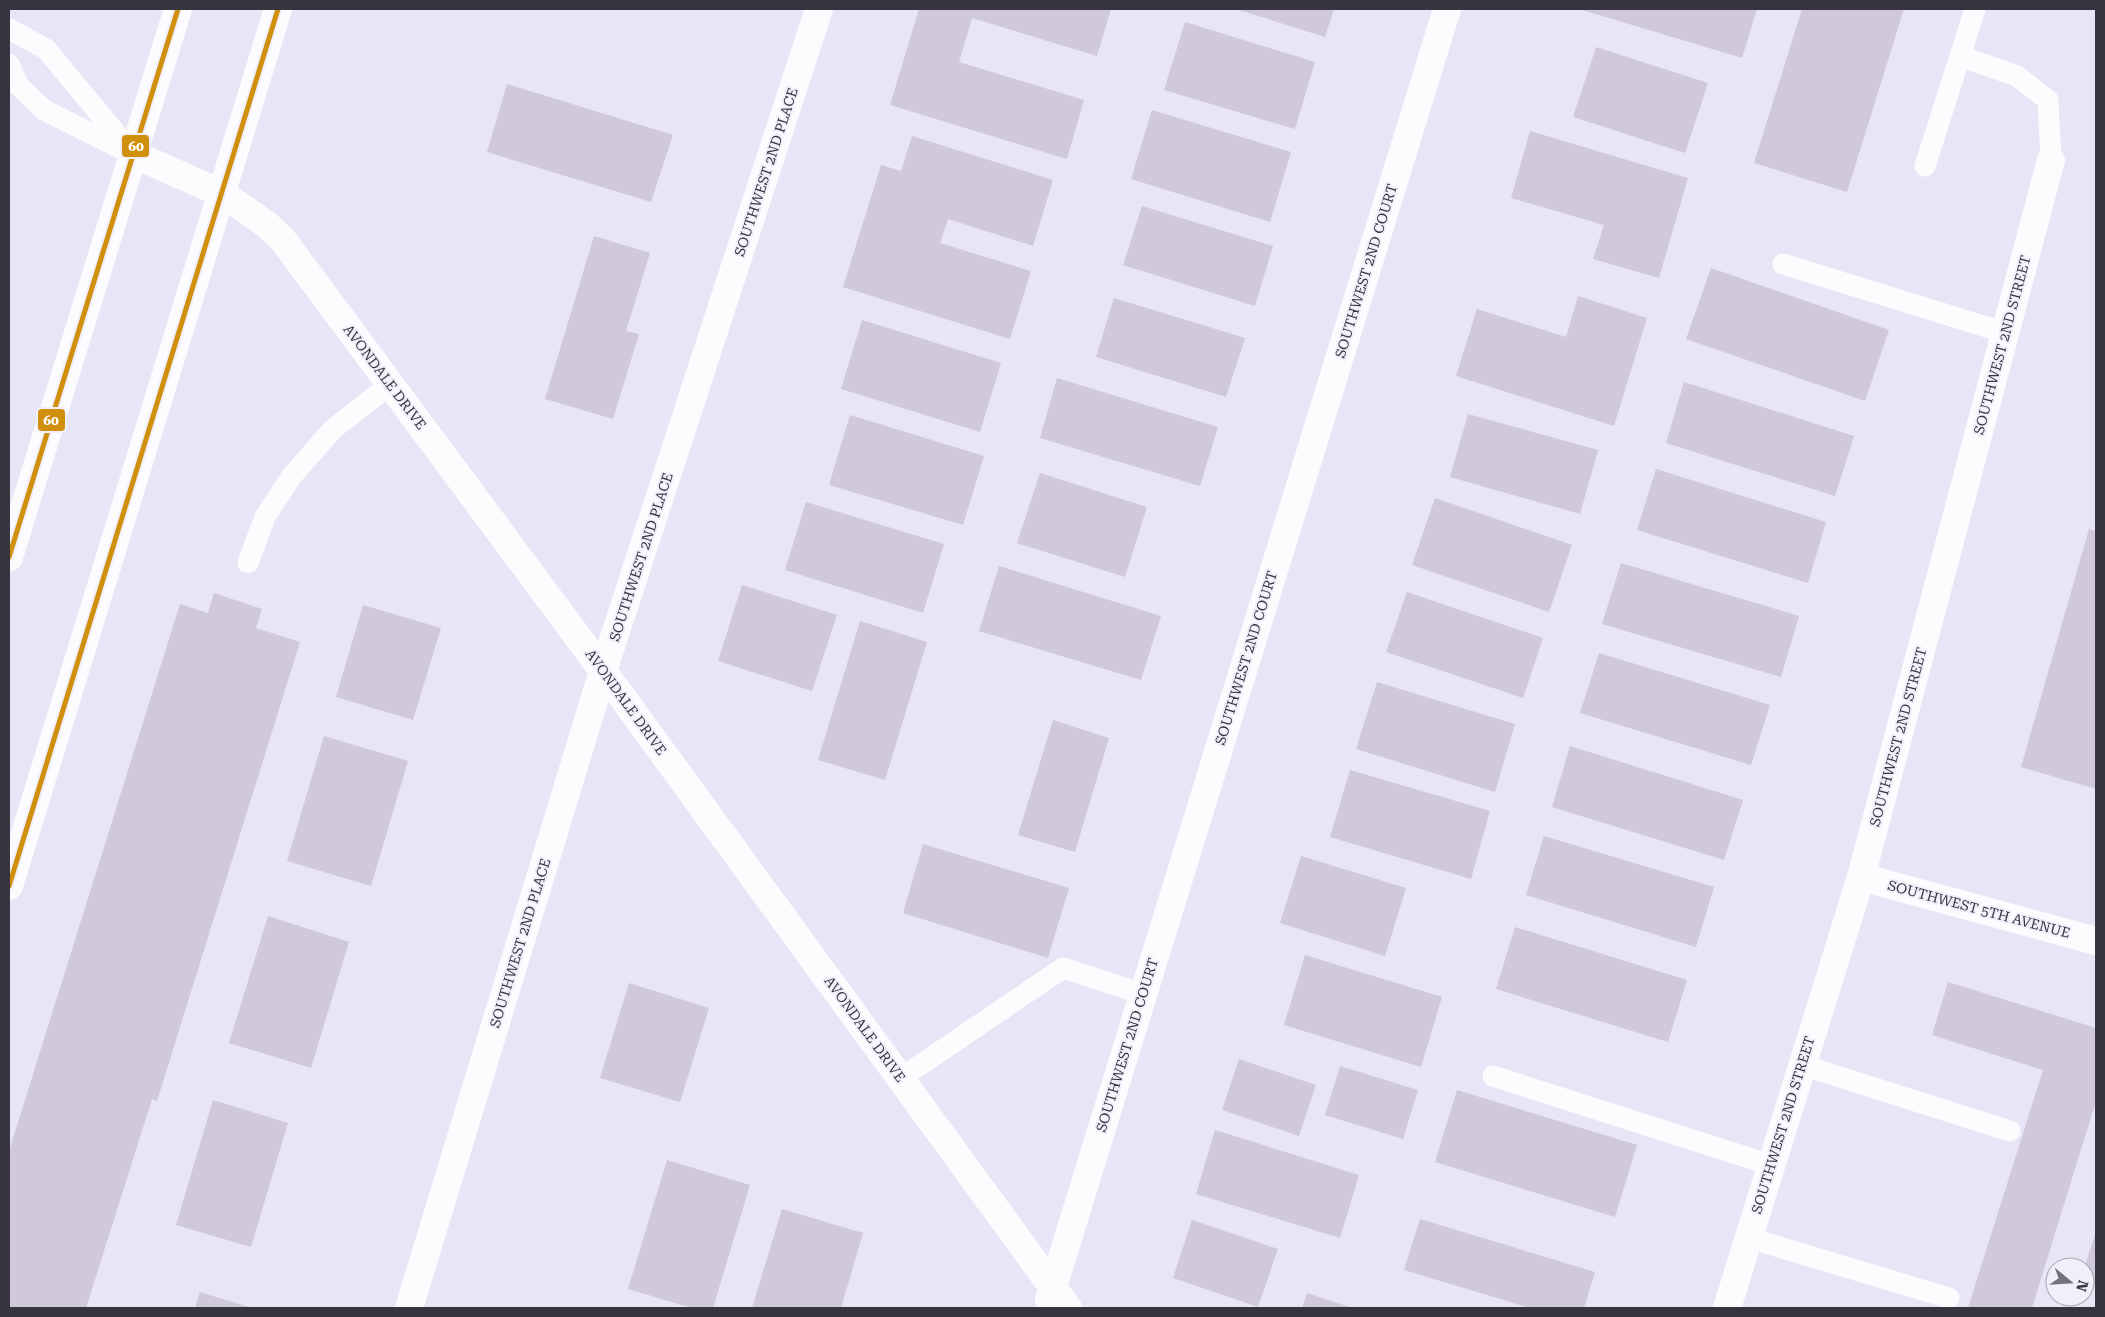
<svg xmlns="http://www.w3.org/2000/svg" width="2105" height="1317" font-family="'Roboto Serif',serif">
	<rect width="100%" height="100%" fill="#e8e5f6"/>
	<g fill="#cfc9da">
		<path d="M919,9H1111L1097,56L972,18L959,62L1084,100L1067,159L890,105Z"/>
		<path d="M1236,9H1334L1325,37Z"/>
		<path d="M1579,9H1757L1742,58Z"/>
		<path d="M1802,9H1904L1847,192L1754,163Z"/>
		<path d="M1185,22L1315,62L1295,129L1164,90Z"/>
		<path d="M1596,47L1708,83L1685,153L1573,117Z"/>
		<path d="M507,84L673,135L651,202L487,152Z"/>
		<path d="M1152,110L1291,152L1270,222L1131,179Z"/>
		<path d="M1530,131L1688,178L1659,278L1593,259L1604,225L1511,198Z"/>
		<path d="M912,136L1053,180L1033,246L948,219L940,243L1031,271L1010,339L843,287L881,165L901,171Z"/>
		<path d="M1142,206L1273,246L1255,306L1123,265Z"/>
		<path d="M594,236L650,253L626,331L639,334L613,419L545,399Z"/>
		<path d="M1711,268L1889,330L1865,401L1686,339Z"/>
		<path d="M1578,296L1647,318L1614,426L1456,376L1477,309L1566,337Z"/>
		<path d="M1114,298L1245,338L1226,397L1096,357Z"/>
		<path d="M862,320L1001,363L980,432L841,389Z"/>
		<path d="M1057,378L1218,427L1200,486L1040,438Z"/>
		<path d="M1684,382L1854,436L1835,496L1666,443Z"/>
		<path d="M1468,414L1598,450L1580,514L1450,477Z"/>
		<path d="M850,415L984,456L963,525L829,485Z"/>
		<path d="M1656,469L1826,522L1808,583L1637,530Z"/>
		<path d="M1040,473L1147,507L1125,577L1017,543Z"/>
		<path d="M1435,498L1572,545L1549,612L1412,565Z"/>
		<path d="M806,502L944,544L923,613L785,570Z"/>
		<path d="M2089,529L2096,531V789L2021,767Z"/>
		<path d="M1621,563L1799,616L1781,677L1602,624Z"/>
		<path d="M999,566L1161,616L1141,680L979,631Z"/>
		<path d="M742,585L837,615L812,691L718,661Z"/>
		<path d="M1407,592L1543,638L1523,698L1386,652Z"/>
		<path d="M214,593L262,609L256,628L300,642L157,1101L152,1099L86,1308H9V1151L180,604L208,613Z"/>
		<path d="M363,605L441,628L413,720L336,697Z"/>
		<path d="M860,621L927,642L885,780L818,760Z"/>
		<path d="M1599,653L1770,705L1751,765L1580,713Z"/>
		<path d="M1377,682L1515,724L1495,792L1356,749Z"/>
		<path d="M1053,720L1109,738L1075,852L1018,835Z"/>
		<path d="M324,736L408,761L371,886L287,861Z"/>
		<path d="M1570,746L1743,800L1724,860L1552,807Z"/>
		<path d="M1350,770L1490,811L1471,879L1330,837Z"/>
		<path d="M1544,836L1714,887L1696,947L1526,895Z"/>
		<path d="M923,844L1069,888L1048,958L903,913Z"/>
		<path d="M1301,856L1406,888L1385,956L1280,923Z"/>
		<path d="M268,916L349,942L311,1068L229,1043Z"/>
		<path d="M1515,927L1687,980L1668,1042L1496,989Z"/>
		<path d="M1305,955L1442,997L1421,1067L1284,1025Z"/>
		<path d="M1948,982L2096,1028V1101L2032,1308H1968L2043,1070L1932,1035Z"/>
		<path d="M629,983L709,1008L680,1102L600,1078Z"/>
		<path d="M1239,1059L1316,1085L1299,1136L1222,1110Z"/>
		<path d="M1340,1066L1418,1090L1403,1139L1325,1115Z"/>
		<path d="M1457,1090L1637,1145L1615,1217L1435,1162Z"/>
		<path d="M213,1100L288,1123L251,1247L176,1225Z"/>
		<path d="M1215,1130L1359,1175L1340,1238L1196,1194Z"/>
		<path d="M667,1160L750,1185L713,1308H692L628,1289Z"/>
		<path d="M782,1209L863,1233L841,1308H752Z"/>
		<path d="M1420,1219L1595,1272L1584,1308H1530L1404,1270Z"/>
		<path d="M1192,1220L1278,1249L1258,1307L1173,1278Z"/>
		<path d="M2096,1231V1284L2085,1281V1266Z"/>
		<path d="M200,1292L252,1308H195Z"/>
		<path d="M1307,1293L1353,1308H1302Z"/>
	</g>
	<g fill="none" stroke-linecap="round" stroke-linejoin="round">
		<g stroke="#fcfbfe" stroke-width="21">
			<path d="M9,29L46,49L133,154"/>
			<path d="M1960,56L2017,76L2048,100L2051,160"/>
			<path d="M9,64L18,85L44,110L126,151"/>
			<path d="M1925,166L1975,9"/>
			<path d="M1783,264L2006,333"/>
			<path d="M248,563L265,517L291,477L333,429L391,384"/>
			<path d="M1802,1065L2010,1131"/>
			<path d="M1493,1076L1771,1165"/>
			<path d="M901,1078L1063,968L1143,994"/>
			<path d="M1749,1238L1949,1298"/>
		</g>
		<g stroke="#fcfbfe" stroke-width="28">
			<path d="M133,154L221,193L266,224L283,240L603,671L1068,1308"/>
			<path d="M1861,877L2096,941"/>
			<path d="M1049,1300L1447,9"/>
			<path d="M409,1308L603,671L819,9"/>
			<path d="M1727,1308L1861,877L2051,160"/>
		</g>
		<g stroke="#fcfbfe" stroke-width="28">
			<path d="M9,557L178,9"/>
			<path d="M9,886L278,9"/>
		</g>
		<defs>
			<g id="bus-1">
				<path d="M9,557L178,9"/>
				<path d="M9,886L278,9"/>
			</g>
		</defs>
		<use href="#bus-1" stroke="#f0effa" stroke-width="9"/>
		<use href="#bus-1" stroke="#d08f0d" stroke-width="5"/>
	</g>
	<g text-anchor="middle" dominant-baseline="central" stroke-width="4" stroke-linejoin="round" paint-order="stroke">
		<g font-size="14" fill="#36343f" stroke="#f0effa">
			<text transform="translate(766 172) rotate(-72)">SOUTHWEST 2ND PLACE</text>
			<text transform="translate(1366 271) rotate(-73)">SOUTHWEST 2ND COURT</text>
			<text transform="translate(2002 345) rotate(-75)">SOUTHWEST 2ND STREET</text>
			<text transform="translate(385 377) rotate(53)">AVONDALE DRIVE</text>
			<text transform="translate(641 557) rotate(-72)">SOUTHWEST 2ND PLACE</text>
			<text transform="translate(1246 658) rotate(-73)">SOUTHWEST 2ND COURT</text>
			<text transform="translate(626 702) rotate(54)">AVONDALE DRIVE</text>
			<text transform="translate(1898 737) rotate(-75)">SOUTHWEST 2ND STREET</text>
			<text transform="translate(1979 909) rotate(15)">SOUTHWEST 5TH AVENUE</text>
			<text transform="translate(520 943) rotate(-73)">SOUTHWEST 2ND PLACE</text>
			<text transform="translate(865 1029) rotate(54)">AVONDALE DRIVE</text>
			<text transform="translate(1127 1045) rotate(-73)">SOUTHWEST 2ND COURT</text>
			<text transform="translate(1783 1125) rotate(-73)">SOUTHWEST 2ND STREET</text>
		</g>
	</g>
	<g stroke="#f0effa" stroke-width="2">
		<rect x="121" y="134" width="29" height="24" rx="5" fill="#d08f0d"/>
		<rect x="37" y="408" width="29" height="24" rx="5" fill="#d08f0d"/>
	</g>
	<g font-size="14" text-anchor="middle" font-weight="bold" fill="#fff">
		<text x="136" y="151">60</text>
		<text x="51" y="425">60</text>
	</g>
	<rect width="2105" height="1317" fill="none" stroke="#36343f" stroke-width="20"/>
	<g transform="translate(2070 1282) rotate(108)"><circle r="24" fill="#f0effa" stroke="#a6a4af"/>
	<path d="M0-4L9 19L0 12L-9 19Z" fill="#74727f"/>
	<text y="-8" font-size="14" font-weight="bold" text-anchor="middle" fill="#36343f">N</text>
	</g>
</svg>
